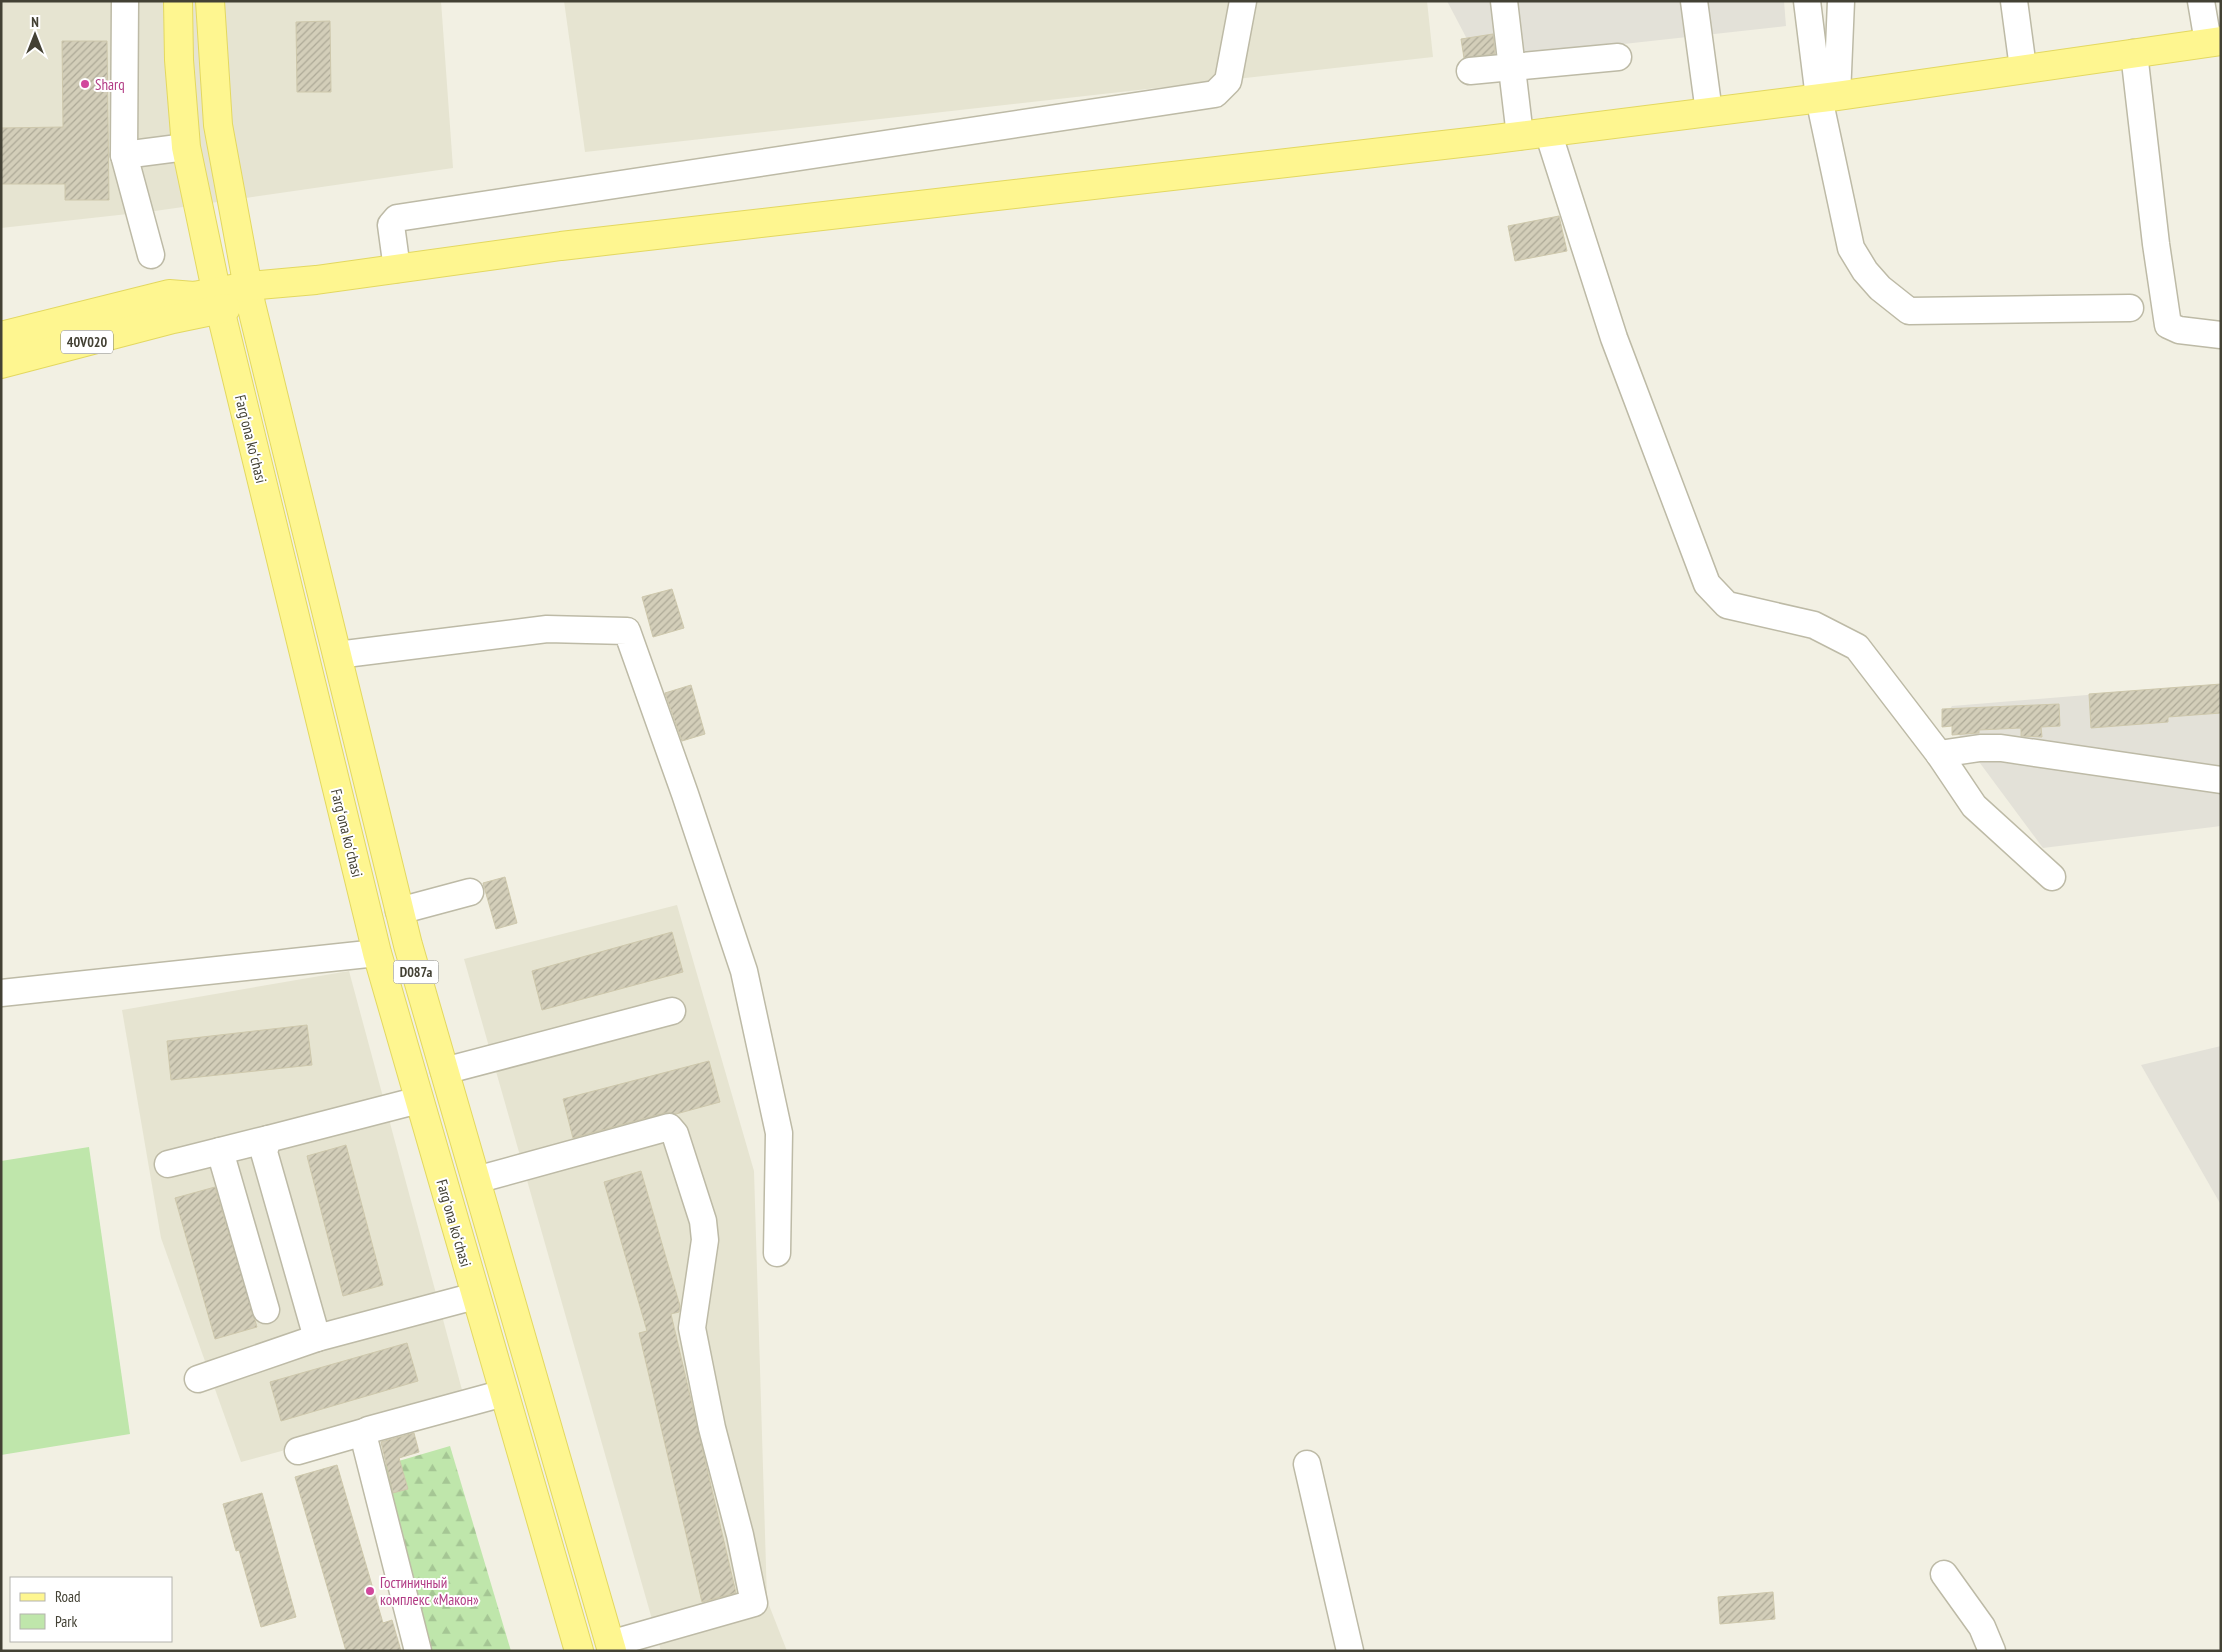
<svg xmlns="http://www.w3.org/2000/svg" width="2222" height="1652" font-family="'PT Sans Narrow',sans-serif">
	<defs>
		<pattern id="forest-firs" width="22" height="20" patternUnits="userSpaceOnUse" patternTransform="scale(1.25)"><rect width="22" height="20" fill="#bfe6ab"/><path d="M5 1l3.5 6h-7zM16 11l3.5 6h-7z" fill="#a5c694"/></pattern>
		<pattern id="building-hatch" width="6" height="6" patternUnits="userSpaceOnUse" patternTransform="scale(1.25)"><rect width="6" height="6" fill="#d3ceb9"/><path d="M-1 1l2-2M0 6l6-6M5 7l2-2" fill="none" stroke="#ada997"/></pattern>
	</defs>
	<rect width="100%" height="100%" fill="#f2f0e3"/>
	<g fill="#e6e4d1">
		<path d="M1,1H441L453,168L155,211L1,228Z"/>
		<path d="M564,1H1427L1433,57L585,152Z"/>
		<path d="M677,905L754,1171L767,1600L787,1651H661L464,959Z"/>
		<path d="M349,971L465,1401L241,1462L161,1238L122,1010Z"/>
	</g>
	<g fill="#e3e1d8">
		<path d="M1447,1H1784L1786,26L1478,60Z"/>
		<path d="M2221,684V826L2043,848L1945,716L1952,706Z"/>
		<path d="M2221,1046V1205L2141,1065Z"/>
	</g>
	<path fill="url(#forest-firs)" d="M450,1446L511,1651H432L378,1467Z"/>
	<path fill="#bfe6ab" d="M89,1147L130,1434L1,1455V1161Z"/>
	<g fill="url(#building-hatch)" stroke="#cec8ac">
		<path d="M330,21L331,92H297L296,22Z"/>
		<path d="M1493,34L1495,54L1464,58L1461,39Z"/>
		<path d="M62,41H107L109,200H65V184H1V128L63,127Z"/>
		<path d="M1559,216L1567,251L1515,261L1508,226Z"/>
		<path d="M672,589L684,628L653,637L642,597Z"/>
		<path d="M2221,684V713L2168,717V722L2091,728L2089,694Z"/>
		<path d="M691,685L705,734L682,741L665,693Z"/>
		<path d="M2059,704L2060,726L2041,727L2042,737L2021,736V728L1979,730V733L1952,735V726L1942,727V709Z"/>
		<path d="M505,877L517,923L496,929L483,883Z"/>
		<path d="M672,932L683,972L542,1010L532,971Z"/>
		<path d="M307,1025L312,1065L171,1080L167,1041Z"/>
		<path d="M709,1061L720,1102L676,1114L665,1113L573,1138L563,1099Z"/>
		<path d="M346,1145L383,1285L343,1296L307,1156Z"/>
		<path d="M641,1171L680,1306L679,1312L671,1314L736,1593L702,1602L639,1333L647,1331L604,1182Z"/>
		<path d="M215,1187L257,1327L215,1339L175,1198Z"/>
		<path d="M407,1343L418,1381L281,1421L270,1382Z"/>
		<path d="M414,1433L419,1452L399,1458L408,1489L393,1493L381,1442Z"/>
		<path d="M337,1465L383,1623L392,1620L401,1651H346L295,1477Z"/>
		<path d="M262,1493L296,1617L261,1627L239,1550L236,1551L223,1504Z"/>
		<path d="M1773,1592L1775,1619L1720,1624L1718,1597Z"/>
	</g>
	<g fill="none" stroke-linecap="round" stroke-linejoin="round">
		<defs>
			<g id="minor">
				<path d="M125,1L124,155L151,255"/>
				<path d="M1504,1L1520,136"/>
				<path d="M1694,1L1709,112"/>
				<path d="M1807,1L1819,98L1851,248L1865,271L1880,288L1909,311L2130,308"/>
				<path d="M2014,1L2023,68"/>
				<path d="M2201,1L2208,42"/>
				<path d="M2134,53L2156,244L2168,325L2179,330L2221,335"/>
				<path d="M1470,71L1618,57"/>
				<path d="M1837,96L1841,1"/>
				<path d="M1548,132L1614,338L1707,584L1727,605L1814,625L1857,647L1939,754L1974,806L2052,877"/>
				<path d="M124,155L186,147"/>
				<path d="M397,269L391,225L397,218L1215,94L1228,81L1243,1"/>
				<path d="M337,655L547,629L627,631L685,794L744,971L779,1133L777,1253"/>
				<path d="M1939,754L1980,748H2001L2221,780"/>
				<path d="M399,911L470,892"/>
				<path d="M1,993L377,953"/>
				<path d="M444,1071L672,1011"/>
				<path d="M419,1100L268,1139L264,1152L317,1338L475,1296"/>
				<path d="M220,1151L266,1310"/>
				<path d="M168,1164L268,1139"/>
				<path d="M476,1180L669,1127L675,1134L703,1221L705,1240L692,1328L712,1428L740,1535L754,1603L610,1644"/>
				<path d="M198,1379L317,1338"/>
				<path d="M298,1451L364,1432"/>
				<path d="M1307,1464L1350,1651"/>
				<path d="M1944,1574L1982,1627L1992,1651"/>
				<path d="M418,1651L363,1434L368,1430L504,1393"/>
			</g>
			<g id="major">
				<path d="M178,1L179,60L186,147L220,309L377,953L579,1651"/>
				<path d="M210,1L218,125L251,304L408,945L612,1651"/>
				<path d="M1,336L169,294L194,296L248,286L316,280L561,246L1487,140L1837,96L2221,41"/>
				<path d="M1,364L173,319L226,308"/>
			</g>
		</defs>
		<use href="#minor" stroke="#bdbaa6" stroke-width="29"/>
		<use href="#major" stroke="#e3d860" stroke-width="30"/>
		<use href="#minor" stroke="#fff" stroke-width="26"/>
		<use href="#major" stroke="#fef690" stroke-width="28"/>
	</g>
	<g fill="#d1479c" stroke="#fff" stroke-width="2">
		<circle cx="85" cy="84" r="5"/>
		<circle cx="370" cy="1591" r="5"/>
	</g>
	<g text-anchor="middle" dominant-baseline="central" stroke-width="4" stroke-linejoin="round" paint-order="stroke">
		<g fill="#fff" stroke="#7b7a71" stroke-width="1">
			<rect x="61" y="330.5" width="52" height="23" rx="4"/>
			<rect x="393.5" y="960.5" width="45" height="23" rx="4"/>
		</g>
		<g font-size="14" font-weight="bold" fill="#434134">
			<text x="87" y="342">40V020</text>
			<text x="416" y="972">D087a</text>
		</g>
		<g font-size="15" fill="#b23c85" stroke="#fff" text-anchor="start">
			<text x="95" y="84">Sharq</text>
			<text x="380" y="1582">Гостиничный<tspan x="380" dy="17">комплекс «Макон»</tspan></text>
		</g>
		<g font-size="15" fill="#434134" stroke="#fff">
			<text transform="translate(251 439) rotate(76)">Fargʻona koʻchasi</text>
			<text transform="translate(347 833) rotate(76)">Fargʻona koʻchasi</text>
			<text transform="translate(454 1223) rotate(74)">Fargʻona koʻchasi</text>
		</g>
	</g>
	<rect width="2222" height="1652" fill="none" stroke="#434134" stroke-width="5"/>
	<rect x="10" y="1577" width="162" height="65" fill="#ffffff" stroke="#b4b3ae"/>
	<rect x="20" y="1593" width="25" height="8" fill="#fef690" stroke="#b4b3ae"/>
	<text x="55" y="1602" font-size="15" fill="#434134">Road</text>
	<rect x="20" y="1614" width="25" height="15" fill="#bfe6ab" stroke="#b4b3ae"/>
	<text x="55" y="1627" font-size="15" fill="#434134">Park</text>
	<g transform="translate(35 35)" stroke="#ffffff" stroke-width="4" paint-order="stroke">
	<path d="M0-4L9 19L0 12L-9 19Z" fill="#434134"/>
	<text y="-8" font-size="14" font-weight="bold" text-anchor="middle" fill="#434134">N</text>
	</g>
</svg>
